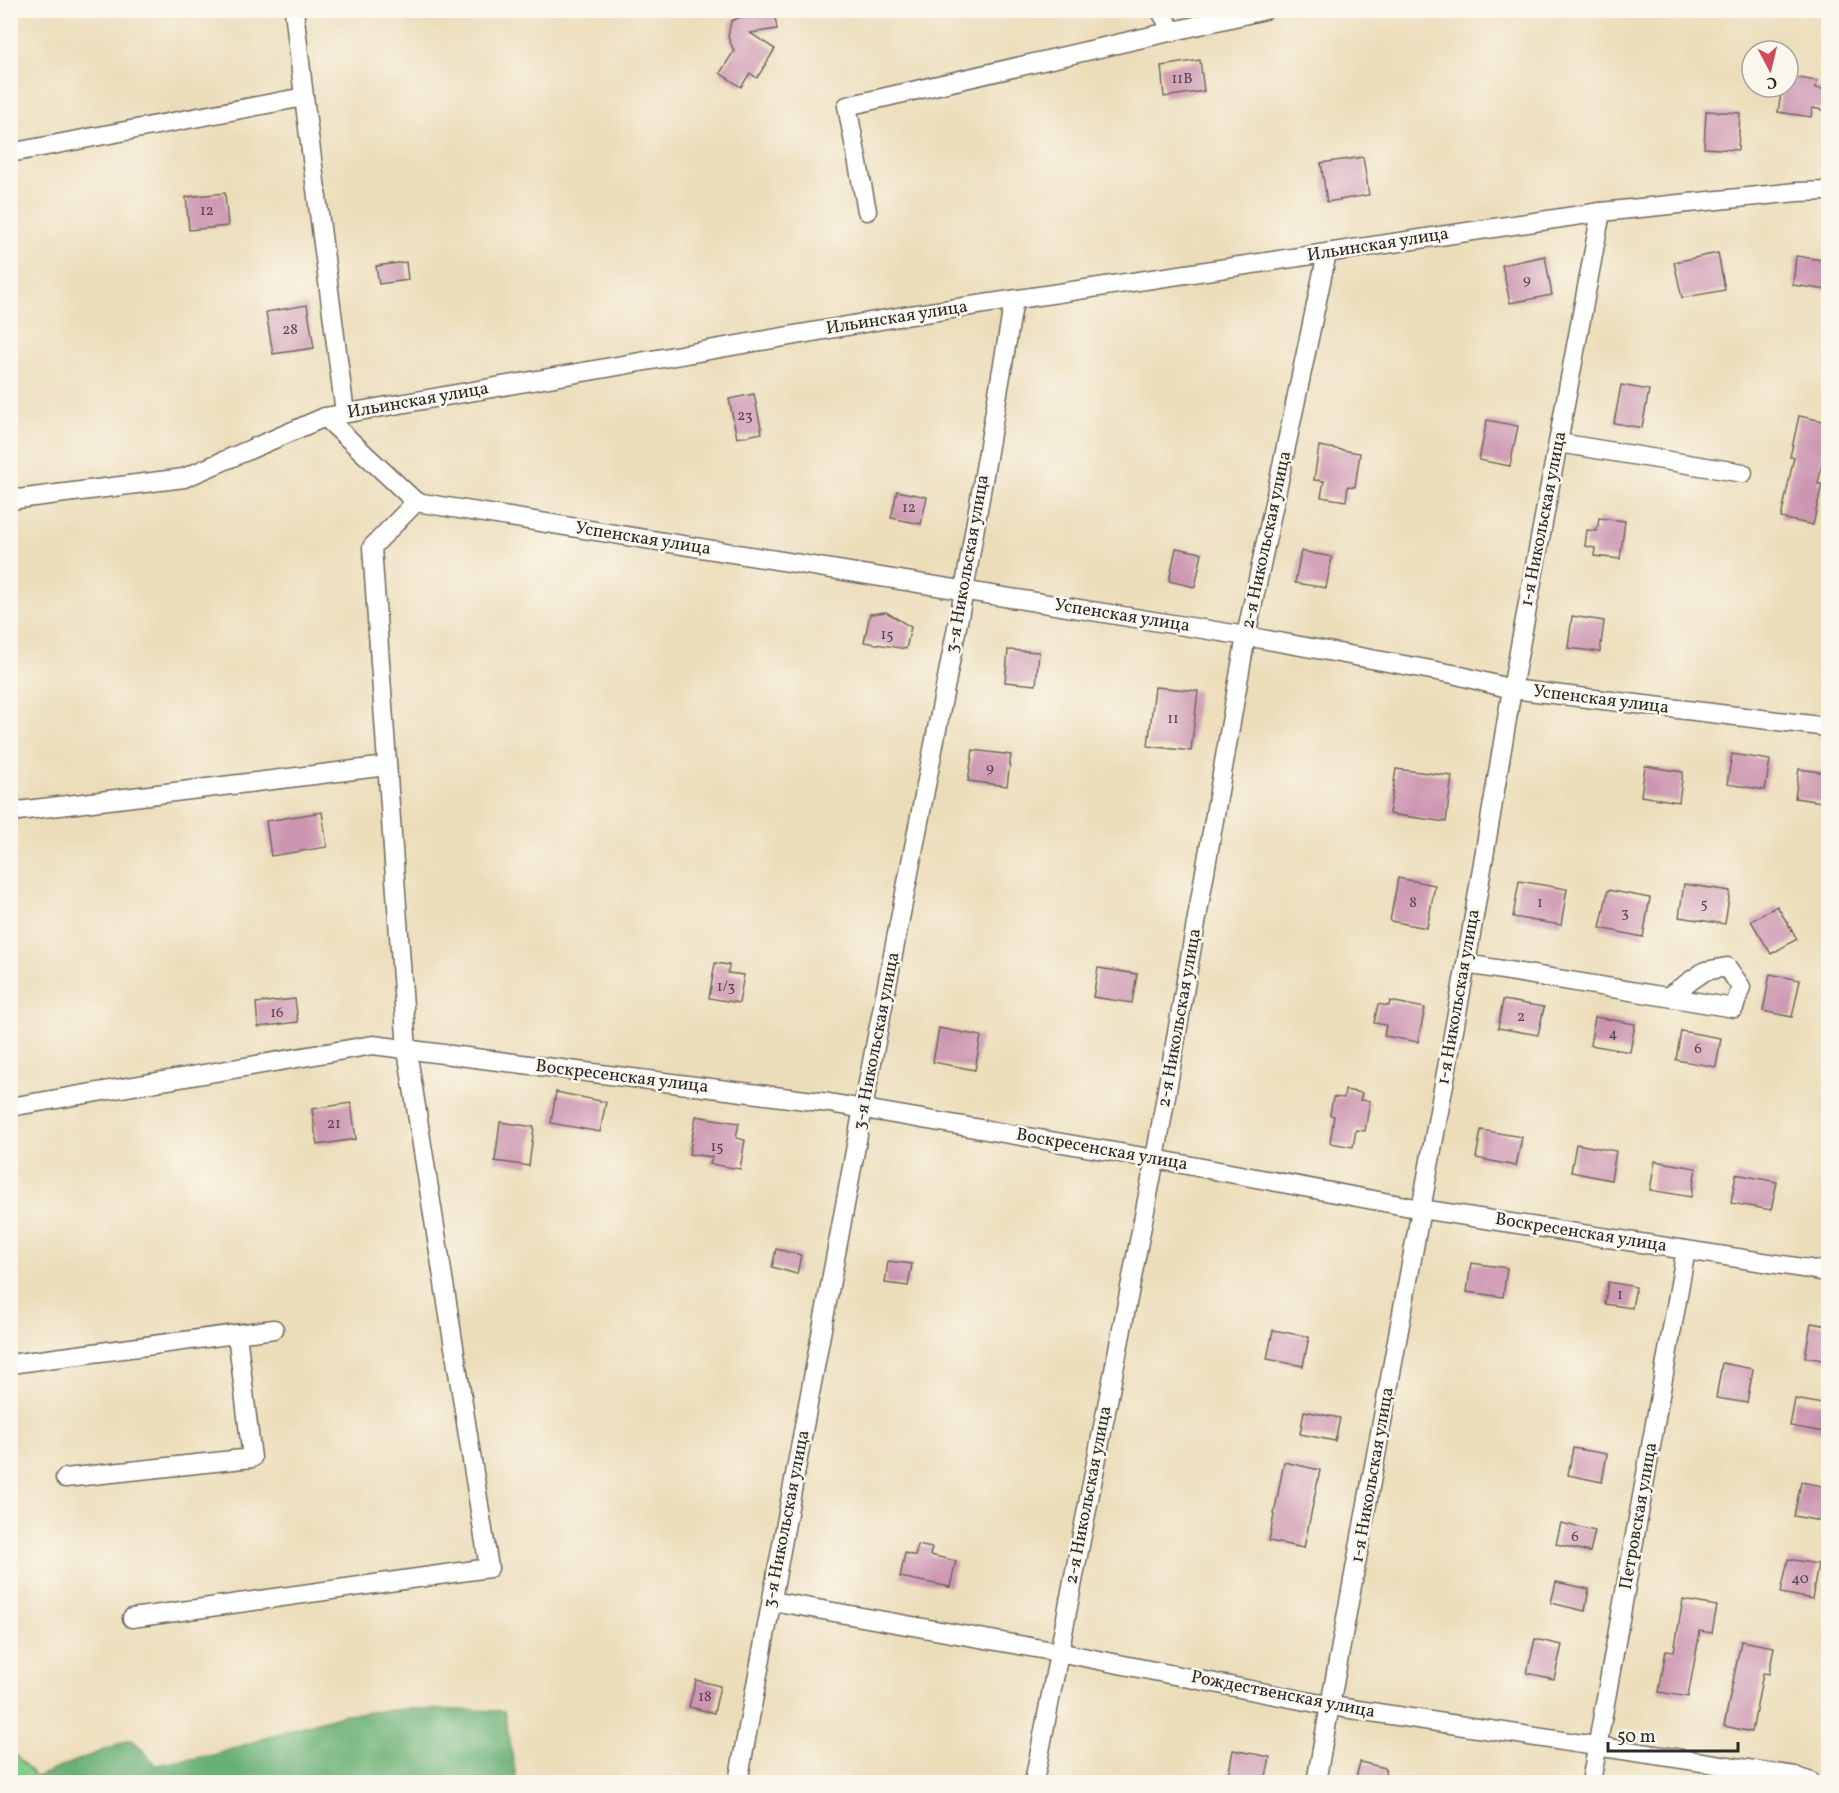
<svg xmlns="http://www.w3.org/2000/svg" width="1839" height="1793" font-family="Vollkorn,serif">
	<rect width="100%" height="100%" fill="#fbf7ec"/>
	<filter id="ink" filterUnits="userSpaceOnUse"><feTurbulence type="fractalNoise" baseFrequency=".0167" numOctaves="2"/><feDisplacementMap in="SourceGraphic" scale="12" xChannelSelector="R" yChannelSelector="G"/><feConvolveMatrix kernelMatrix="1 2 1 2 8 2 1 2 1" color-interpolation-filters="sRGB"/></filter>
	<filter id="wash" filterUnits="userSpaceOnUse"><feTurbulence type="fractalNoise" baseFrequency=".008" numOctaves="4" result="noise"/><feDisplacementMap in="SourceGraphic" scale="24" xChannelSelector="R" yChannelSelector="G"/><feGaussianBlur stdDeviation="1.35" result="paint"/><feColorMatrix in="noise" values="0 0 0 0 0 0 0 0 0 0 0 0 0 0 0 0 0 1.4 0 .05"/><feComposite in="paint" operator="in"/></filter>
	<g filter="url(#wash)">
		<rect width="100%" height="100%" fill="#ecddba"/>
		<path fill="#82cc89" stroke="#567c5a" stroke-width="1.5" d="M10,1749L36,1777L38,1782H11Z"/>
		<path fill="#69b075" stroke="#4a6e50" stroke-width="1.5" d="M408,1709L504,1711L517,1782H38L36,1777L132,1739L156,1765L214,1755L277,1734L346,1714Z"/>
		<g id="blocks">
			<g fill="#cc95b0">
				<path d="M742,10H774L777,29L750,33L775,49L757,78L750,73L741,87L720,73L734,51L728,37L731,21L743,16Z"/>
				<path d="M1200,60L1204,91L1164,97L1161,66Z"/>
				<path d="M1788,76L1817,81L1816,88L1828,90V111L1812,108L1811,117L1778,112L1782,87H1788Z"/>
				<path d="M1706,111L1740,113L1738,150L1704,148Z"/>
				<path d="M1363,157L1369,195L1327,202L1321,163Z"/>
				<path d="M225,193L228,226L189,230L186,197Z"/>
				<path d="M1718,253L1725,290L1682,298L1674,262Z"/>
				<path d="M1545,256L1552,295L1510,303L1502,265Z"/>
				<path d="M1796,256L1828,261V290L1793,285Z"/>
				<path d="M406,262L408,280L379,284L376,266Z"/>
				<path d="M307,305L314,348L273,354L266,312Z"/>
				<path d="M1621,385L1649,390L1642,428L1614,423Z"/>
				<path d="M754,394L762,433L737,438L729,399Z"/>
				<path d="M1799,416L1828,422V432L1818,484H1822L1813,525L1781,518L1794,457H1790Z"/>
				<path d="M1487,420L1518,426L1510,466L1479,460Z"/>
				<path d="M1319,446L1360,453L1355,487L1348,486L1346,501L1321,497L1324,481L1314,480Z"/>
				<path d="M897,491L927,497L921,524L891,518Z"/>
				<path d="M1599,518L1625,521L1620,559L1594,556L1595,548L1585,546L1587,530L1597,531Z"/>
				<path d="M1176,548L1202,553L1195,587L1169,581Z"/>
				<path d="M1301,551L1332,557L1326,588L1295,583Z"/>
				<path d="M886,612L911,627L906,649L864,642L870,614Z"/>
				<path d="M1572,616L1604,621L1600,652L1568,648Z"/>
				<path d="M1008,650L1039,652L1036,685L1005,682Z"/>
				<path d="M1155,687L1198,691L1191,751L1148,746Z"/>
				<path d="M973,750L1011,755L1007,786L968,781Z"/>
				<path d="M1732,754L1770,760L1765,790L1727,784Z"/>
				<path d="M1645,766L1683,772L1679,802L1641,796Z"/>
				<path d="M1396,769L1452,776L1446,822L1389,814Z"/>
				<path d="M1799,769L1828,773V803L1795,798Z"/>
				<path d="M322,812L327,847L271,856L266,821Z"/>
				<path d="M1398,878L1435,885L1427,928L1390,921Z"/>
				<path d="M1519,881L1567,889L1561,925L1513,917Z"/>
				<path d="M1684,884L1730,891L1725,924L1679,917Z"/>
				<path d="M1608,890L1650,898L1643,937L1600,928Z"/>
				<path d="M1777,906L1797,939L1771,954L1751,921Z"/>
				<path d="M715,963L729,965L728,973L744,975L739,1003L709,998Z"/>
				<path d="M1098,968L1137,974L1132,1003L1093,997Z"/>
				<path d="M1770,974L1800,980L1792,1017L1763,1011Z"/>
				<path d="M295,999L298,1022L258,1027L256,1003Z"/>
				<path d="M1503,1000L1544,1007L1538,1035L1498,1028Z"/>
				<path d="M1390,1001L1425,1008L1418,1042L1384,1036L1386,1025L1374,1023L1378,1004L1389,1006Z"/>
				<path d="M1595,1017L1635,1024L1630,1052L1590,1045Z"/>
				<path d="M939,1028L981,1036L975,1070L933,1062Z"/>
				<path d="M1681,1031L1721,1038L1716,1067L1676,1060Z"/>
				<path d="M1345,1090L1362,1093L1360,1100L1370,1101L1365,1131L1356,1130L1353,1147L1330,1143L1334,1116L1330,1115L1333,1097L1344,1098Z"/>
				<path d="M556,1092L606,1102L600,1132L551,1123Z"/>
				<path d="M351,1103L356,1139L317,1145L312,1109Z"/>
				<path d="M696,1116L739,1123L736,1138L745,1140L740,1169L710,1164L712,1157L689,1154Z"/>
				<path d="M500,1122L534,1127L529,1166L495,1161Z"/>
				<path d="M1481,1130L1522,1137L1516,1166L1476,1158Z"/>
				<path d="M1576,1144L1616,1151L1611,1180L1571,1172Z"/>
				<path d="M1655,1161L1696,1168L1691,1197L1650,1190Z"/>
				<path d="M1736,1174L1777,1182L1771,1210L1731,1203Z"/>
				<path d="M776,1249L801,1255L797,1274L772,1267Z"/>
				<path d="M888,1261L912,1264L908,1286L885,1283Z"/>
				<path d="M1471,1263L1507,1268L1503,1297L1467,1292Z"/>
				<path d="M1608,1282L1636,1287L1632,1308L1605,1304Z"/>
				<path d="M1811,1323L1828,1326V1361L1805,1357Z"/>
				<path d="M1273,1330L1309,1337L1303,1366L1267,1359Z"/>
				<path d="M1722,1363L1753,1369L1747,1403L1716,1398Z"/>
				<path d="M1795,1399L1828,1405L1824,1432L1790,1426Z"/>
				<path d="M1304,1411L1340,1418L1335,1441L1300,1434Z"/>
				<path d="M1573,1448L1607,1454L1602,1482L1568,1475Z"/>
				<path d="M1284,1462L1320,1470L1304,1548L1269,1541Z"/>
				<path d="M1801,1482L1828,1487L1825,1522L1794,1516Z"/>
				<path d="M1561,1523L1595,1531L1590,1552L1556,1544Z"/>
				<path d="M918,1545L932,1548L930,1555L956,1561L950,1587L900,1577L905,1553L915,1556Z"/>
				<path d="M1788,1559L1818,1564L1812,1599L1781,1593Z"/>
				<path d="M1556,1582L1589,1589L1585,1611L1551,1603Z"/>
				<path d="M1683,1600L1717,1606L1712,1633L1700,1631L1688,1697L1659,1692L1666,1650L1674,1651Z"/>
				<path d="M1535,1639L1562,1645L1554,1679L1527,1673Z"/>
				<path d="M1741,1641L1774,1647L1769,1674L1763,1673L1752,1732L1724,1726Z"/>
				<path d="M696,1680L720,1686L714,1713L689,1707Z"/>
				<path d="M1233,1750L1270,1757L1265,1782H1227Z"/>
				<path d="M1360,1762L1386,1768L1383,1782H1355Z"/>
			</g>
		</g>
	</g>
	<g filter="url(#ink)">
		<use href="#blocks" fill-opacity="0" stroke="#6f695d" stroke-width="1.5"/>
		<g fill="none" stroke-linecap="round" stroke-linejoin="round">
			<defs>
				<g id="minor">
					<path d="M294,10L304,97"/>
					<path d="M1160,10L1173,32"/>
					<path d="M10,153L304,97L345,413"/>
					<path d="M867,211L847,106L1265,10"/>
					<path d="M325,417L416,502"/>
					<path d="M1559,443L1743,473"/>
					<path d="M10,500L184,478L325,417L904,316L1601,212L1797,192L1828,191"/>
					<path d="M416,502L1246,636L1453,674L1512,689L1828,727"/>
					<path d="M10,812L387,766"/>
					<path d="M1466,964L1734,1008L1741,987L1727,967L1705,971L1667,997"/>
					<path d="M10,1107L373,1045L829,1103L1155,1159L1421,1209L1828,1272"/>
					<path d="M10,1364L274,1329"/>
					<path d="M65,1478L252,1458L237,1334"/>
					<path d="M772,1601L1058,1652L1331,1706L1795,1776L1811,1782"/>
					<path d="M132,1618L489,1568L407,1050L372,547L416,502"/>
					<path d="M738,1782L863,1108L964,591L1014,300"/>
					<path d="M1034,1782L1155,1159L1246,636L1327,253"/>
					<path d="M1316,1782L1466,964L1512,689L1601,212"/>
					<path d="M1591,1782L1686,1250"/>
				</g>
			</defs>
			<use href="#minor" stroke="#6f695d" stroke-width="21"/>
			<use href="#minor" stroke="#fff" stroke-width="18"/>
		</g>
	</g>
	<g text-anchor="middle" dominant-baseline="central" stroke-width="5" stroke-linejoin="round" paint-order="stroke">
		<g font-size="15" fill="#53464c">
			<text x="1182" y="79">11В</text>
			<text x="207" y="211">12</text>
			<text x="1527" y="280">9</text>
			<text x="290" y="330">28</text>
			<text x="745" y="416">23</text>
			<text x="909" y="508">12</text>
			<text x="887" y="635">15</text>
			<text x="1173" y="719">11</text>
			<text x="990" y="768">9</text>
			<text x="1413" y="903">8</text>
			<text x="1540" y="903">1</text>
			<text x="1704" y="904">5</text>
			<text x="1625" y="913">3</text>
			<text x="726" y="987">1/3</text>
			<text x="277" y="1013">16</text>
			<text x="1521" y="1017">2</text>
			<text x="1613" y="1034">4</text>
			<text x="1698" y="1049">6</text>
			<text x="334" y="1124">21</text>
			<text x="717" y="1147">15</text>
			<text x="1620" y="1295">1</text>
			<text x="1575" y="1537">6</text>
			<text x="1800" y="1579">40</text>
			<text x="705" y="1697">18</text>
		</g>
		<g font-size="18" fill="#2b2b2b" stroke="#fbf7ec">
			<text transform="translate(1378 245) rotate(-9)">Ильинская улица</text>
			<text transform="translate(897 318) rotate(-9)">Ильинская улица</text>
			<text transform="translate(418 401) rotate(-10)">Ильинская улица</text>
			<text transform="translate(1544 519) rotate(-79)">1-я Никольская улица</text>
			<text transform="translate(643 539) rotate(9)">Успенская улица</text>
			<text transform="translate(1267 540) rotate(-78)">2-я Никольская улица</text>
			<text transform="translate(968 564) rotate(-80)">3-я Никольская улица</text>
			<text transform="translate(1122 616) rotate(9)">Успенская улица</text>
			<text transform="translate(1601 700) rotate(7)">Успенская улица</text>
			<text transform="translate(1459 997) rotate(-80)">1-я Никольская улица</text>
			<text transform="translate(1180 1018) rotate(-80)">2-я Никольская улица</text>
			<text transform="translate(877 1041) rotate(-79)">3-я Никольская улица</text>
			<text transform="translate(622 1077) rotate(7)">Воскресенская улица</text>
			<text transform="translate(1102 1150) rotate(10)">Воскресенская улица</text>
			<text transform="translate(1581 1233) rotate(9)">Воскресенская улица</text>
			<text transform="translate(1373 1475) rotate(-80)">1-я Никольская улица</text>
			<text transform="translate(1089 1495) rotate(-79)">2-я Никольская улица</text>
			<text transform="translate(1639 1516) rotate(-80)">Петровская улица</text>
			<text transform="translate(787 1519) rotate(-79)">3-я Никольская улица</text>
			<text transform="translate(1283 1695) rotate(11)">Рождественская улица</text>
		</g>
	</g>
	<rect width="1839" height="1793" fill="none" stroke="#fbf7ec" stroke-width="36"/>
	<g transform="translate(1770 69) rotate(173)"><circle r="28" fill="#fbf7ec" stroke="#a8a59f" stroke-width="1.5"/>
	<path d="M0-4.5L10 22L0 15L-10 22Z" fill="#d1495b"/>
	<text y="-9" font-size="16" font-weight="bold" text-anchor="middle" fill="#2b2b2b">С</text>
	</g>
	<path d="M1608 1742v9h130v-9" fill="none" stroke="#2b2b2b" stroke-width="3"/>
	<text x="1617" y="1742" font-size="18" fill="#2b2b2b" stroke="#fbf7ec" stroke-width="4.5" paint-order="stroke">50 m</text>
</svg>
